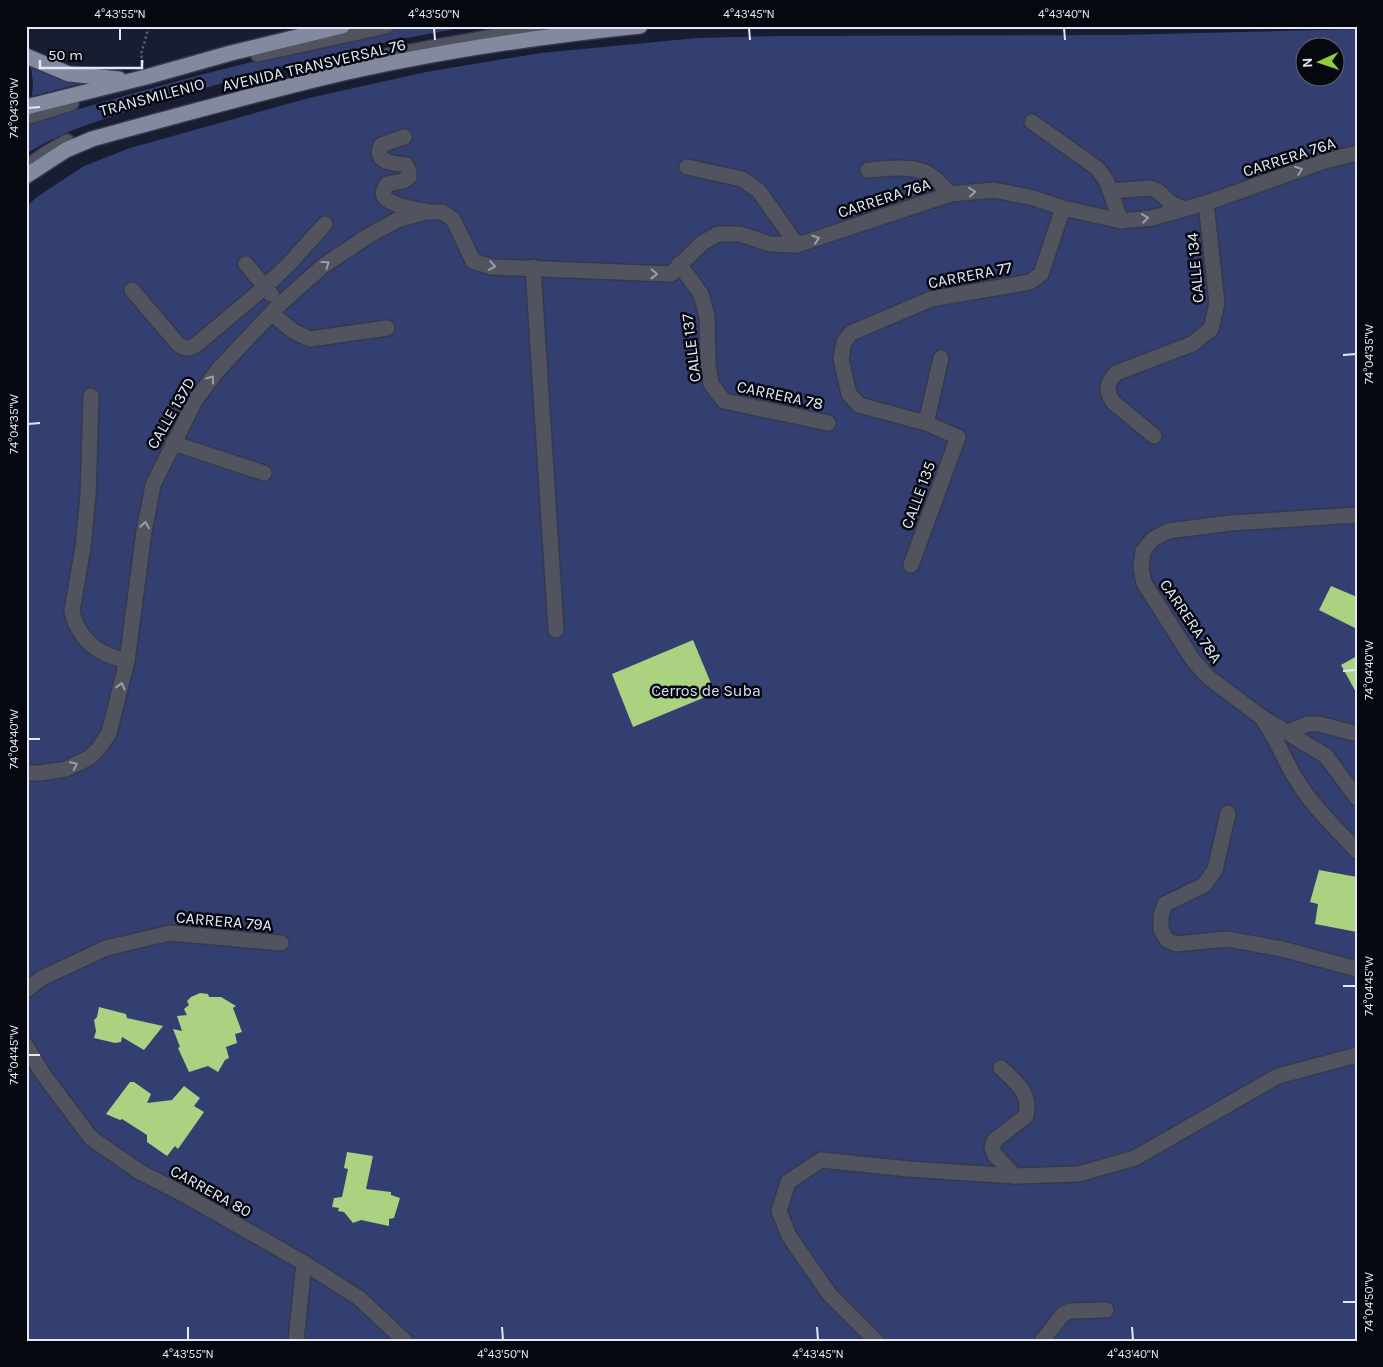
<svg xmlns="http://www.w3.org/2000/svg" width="1383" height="1367" font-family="Karla,sans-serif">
	<rect width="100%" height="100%" fill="#181d31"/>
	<g fill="#333e71" fill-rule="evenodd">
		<path d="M407,26H471C363,45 257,71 153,104C110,117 65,129 26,154V125C152,86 279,53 407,26Z"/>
		<path d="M1357,29V1341H26V207L37,197L84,166L130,148L309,98L426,72L541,53L697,38L779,36L1118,35ZM1306,48H1336V78H1306Z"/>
		<path d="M31,67L83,83L32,96L33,83Z"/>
	</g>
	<g fill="#abd281">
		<path d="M1331,586L1357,597V629L1319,610Z"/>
		<path d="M693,640L715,693L633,727L612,674Z"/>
		<path d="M1357,656V694L1341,665Z"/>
		<path d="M1319,870L1357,877V932L1315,924L1318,904L1310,902Z"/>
		<path d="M200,993L208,994L209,997H221L236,1006L233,1008L242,1032L235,1034L237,1043L226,1047L229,1058L225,1060L218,1072L208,1066L189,1072L178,1048L180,1047L173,1029L182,1031L177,1016L187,1015L184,1009L189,1005L187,1001L191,997Z"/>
		<path d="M99,1007L126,1014L127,1018L163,1026L144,1050L122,1037L121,1042L115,1043L94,1038L96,1031L94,1020L97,1017Z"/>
		<path d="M130,1082H134L151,1094L147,1103L172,1100L184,1086L200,1098L194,1106L204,1112L178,1149L175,1146L167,1156L147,1142V1135L122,1119L120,1120L106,1114Z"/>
		<path d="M347,1152L373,1156L366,1189L391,1192V1195L400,1198L394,1218L389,1219V1226L361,1220L353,1223L344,1212L338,1211L339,1208L332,1207L334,1198L342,1197L348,1169L344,1168Z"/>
	</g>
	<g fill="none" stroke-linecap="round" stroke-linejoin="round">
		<defs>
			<g id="minor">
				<path d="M258,54L386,26"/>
				<path d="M383,57L520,32L560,26"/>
				<path d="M26,117L71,103"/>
				<path d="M1032,122L1097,168L1106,180L1121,221"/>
				<path d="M404,137L381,145C374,163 393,163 406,165L409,171V177L403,181L387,184C385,188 382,192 384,196C387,204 416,210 425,211"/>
				<path d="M687,167L742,179L759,191L797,245"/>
				<path d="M27,168L46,154L67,142"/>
				<path d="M868,170C884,169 913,165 927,173C936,178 944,188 951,194"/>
				<path d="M1110,191L1150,188L1158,191L1171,203L1184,209"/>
				<path d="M246,264L271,294"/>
				<path d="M679,264L701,294L707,316L708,363L711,384L724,401L828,423"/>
				<path d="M533,267L556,630"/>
				<path d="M132,290L178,344C185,350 189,348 196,345L265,287L289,264L325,224"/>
				<path d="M271,313L293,331L310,339L387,328"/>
				<path d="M91,396L88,496L83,547L72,611C75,628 88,646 104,653C112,657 120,659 127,661"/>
				<path d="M926,423L941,358"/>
				<path d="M1154,436L1113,402C1106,391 1106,383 1116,373L1192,344L1211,329L1217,303L1206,203"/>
				<path d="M173,443L264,473"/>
				<path d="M1357,515L1231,523L1168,531L1153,539L1143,551L1141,568L1144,583L1193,660L1208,677L1260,716L1326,756L1357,798"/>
				<path d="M911,565L958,437L926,423L859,405L849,394L841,359L844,342L851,333L931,299L1030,282L1041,274L1063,208"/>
				<path d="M1264,721C1277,739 1284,760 1296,779C1312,806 1336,828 1357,851"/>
				<path d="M1288,732L1308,724H1319L1357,734"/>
				<path d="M26,773H40L66,769L89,758L99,748L109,733L127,661L144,532L153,485L196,399L218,370L279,305L323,266L368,236L397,220L426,212H442L453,219L473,261L492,267L671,274L702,243L718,234H740L770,244L797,245L951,194L994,190L1034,198L1063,208L1121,221L1152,218L1206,203L1325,161L1357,153"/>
				<path d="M1228,813L1215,870L1204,885L1165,904L1161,915V930L1167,940L1176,944L1227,939L1282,949L1357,969"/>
				<path d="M26,990L42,978L106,948L170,933L281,943"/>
				<path d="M26,1046L43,1074L91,1138L140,1172L183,1194L304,1263L359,1298L405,1341"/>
				<path d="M1001,1068C1017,1083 1031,1093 1026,1116L994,1141L992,1148L995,1155L1015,1176"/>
				<path d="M296,1341L304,1263"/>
				<path d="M876,1341L830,1295L789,1236L779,1211L788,1182L821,1160L909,1169L1015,1176L1078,1174L1135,1158L1278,1076L1357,1055"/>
				<path d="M1042,1341L1063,1314L1070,1311L1106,1310"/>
			</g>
			<g id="major">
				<path d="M26,56L69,74L119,79"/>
				<path d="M26,107L146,77L231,53L342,26"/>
				<path d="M26,176L66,150L92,139C168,118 245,97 322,78C427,53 534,37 640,26"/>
			</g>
		</defs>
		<use href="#minor" stroke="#35394d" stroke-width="18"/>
		<use href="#major" stroke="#35394d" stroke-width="18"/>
		<path stroke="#565b6d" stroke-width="2.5" stroke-dasharray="2.5 2.5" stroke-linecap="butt" d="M143,63L141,54L149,26"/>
		<use href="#minor" stroke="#51545f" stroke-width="15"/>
		<use href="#major" stroke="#838aa0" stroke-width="15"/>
	</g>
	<defs><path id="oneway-chevron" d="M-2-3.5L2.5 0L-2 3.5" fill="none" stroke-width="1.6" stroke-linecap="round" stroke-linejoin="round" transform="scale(1.25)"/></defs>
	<g stroke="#9a9eaa">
		<use href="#oneway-chevron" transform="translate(1299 170) rotate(-20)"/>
		<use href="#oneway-chevron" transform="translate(972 192) rotate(-6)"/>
		<use href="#oneway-chevron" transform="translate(1145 218) rotate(-8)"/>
		<use href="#oneway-chevron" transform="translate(816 239) rotate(-18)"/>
		<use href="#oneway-chevron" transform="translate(326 264) rotate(-36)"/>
		<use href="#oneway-chevron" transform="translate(492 266) rotate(10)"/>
		<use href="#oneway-chevron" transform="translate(654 274) rotate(1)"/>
		<use href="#oneway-chevron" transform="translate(211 379) rotate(-54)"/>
		<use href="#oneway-chevron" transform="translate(145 525) rotate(-80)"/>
		<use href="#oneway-chevron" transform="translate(121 686) rotate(-76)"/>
		<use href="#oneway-chevron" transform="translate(74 765) rotate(-26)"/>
	</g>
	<path fill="none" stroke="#e4e8f6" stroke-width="2" d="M120,28V40M434,28L435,40M749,28L750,40M1064,28L1065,40M28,108L40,107M1343,355L1356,354M28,424L40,423M1343,671L1356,670M28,739H40M1343,986H1356M28,1055H40M1343,1302H1356M188,1327V1340M502,1327L503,1340M817,1327L818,1340M1132,1327L1133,1340"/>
	<g text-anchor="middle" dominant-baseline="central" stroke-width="5" stroke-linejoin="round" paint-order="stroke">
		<g font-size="16" fill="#e4e8f6" stroke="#060810">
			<text transform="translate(314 65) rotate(-13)">AVENIDA TRANSVERSAL 76</text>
			<text transform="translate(152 97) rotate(-15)">TRANSMILENIO</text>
			<text transform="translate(1289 157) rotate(-18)">CARRERA 76A</text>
			<text transform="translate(884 198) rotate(-18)">CARRERA 76A</text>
			<text transform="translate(1195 268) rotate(-95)">CALLE 134</text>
			<text transform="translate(970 275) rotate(-11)">CARRERA 77</text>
			<text transform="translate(691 348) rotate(-97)">CALLE 137</text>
			<text transform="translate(780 395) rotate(12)">CARRERA 78</text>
			<text transform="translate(171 413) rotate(-60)">CALLE 137D</text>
			<text transform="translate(918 495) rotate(-70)">CALLE 135</text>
			<text transform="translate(1191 621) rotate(56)">CARRERA 78A</text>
			<text transform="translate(224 921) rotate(5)">CARRERA 79A</text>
			<text transform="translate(211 1191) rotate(29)">CARRERA 80</text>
		</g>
		<g font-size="16" fill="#dae1f5" stroke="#060810">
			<text x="706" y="690">Cerros de Suba</text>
		</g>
	</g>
	<rect width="1383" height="1367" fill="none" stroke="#060810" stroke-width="55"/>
	<g transform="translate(1320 62) rotate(267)"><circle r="24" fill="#060810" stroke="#5f626c"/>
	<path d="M0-4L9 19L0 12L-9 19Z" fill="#92cd3f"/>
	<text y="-8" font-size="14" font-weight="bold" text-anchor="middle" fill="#e4e8f6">N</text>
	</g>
	<path d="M40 60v8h102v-8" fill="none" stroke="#e4e8f6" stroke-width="2.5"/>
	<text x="48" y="60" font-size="15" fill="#e4e8f6" stroke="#060810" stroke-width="4" paint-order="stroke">50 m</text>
	<rect x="28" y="28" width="1328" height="1312" fill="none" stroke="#e4e8f6" stroke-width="2"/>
	<g font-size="12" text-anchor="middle" fill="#e4e8f6">
		<text x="120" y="18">4°43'55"N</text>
		<text x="434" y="18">4°43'50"N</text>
		<text x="749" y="18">4°43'45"N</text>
		<text x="1064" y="18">4°43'40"N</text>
		<text transform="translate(14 108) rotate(-90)" y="4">74°04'30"W</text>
		<text transform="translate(1369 354) rotate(-90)" y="4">74°04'35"W</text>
		<text transform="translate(14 424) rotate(-90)" y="4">74°04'35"W</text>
		<text transform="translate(1369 670) rotate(-90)" y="4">74°04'40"W</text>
		<text transform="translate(14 739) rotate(-90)" y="4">74°04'40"W</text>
		<text transform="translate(1369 986) rotate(-90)" y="4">74°04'45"W</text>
		<text transform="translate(14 1055) rotate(-90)" y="4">74°04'45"W</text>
		<text transform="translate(1369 1302) rotate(-90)" y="4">74°04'50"W</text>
		<text x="188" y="1358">4°43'55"N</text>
		<text x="503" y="1358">4°43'50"N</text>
		<text x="818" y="1358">4°43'45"N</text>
		<text x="1133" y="1358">4°43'40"N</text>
	</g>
</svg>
